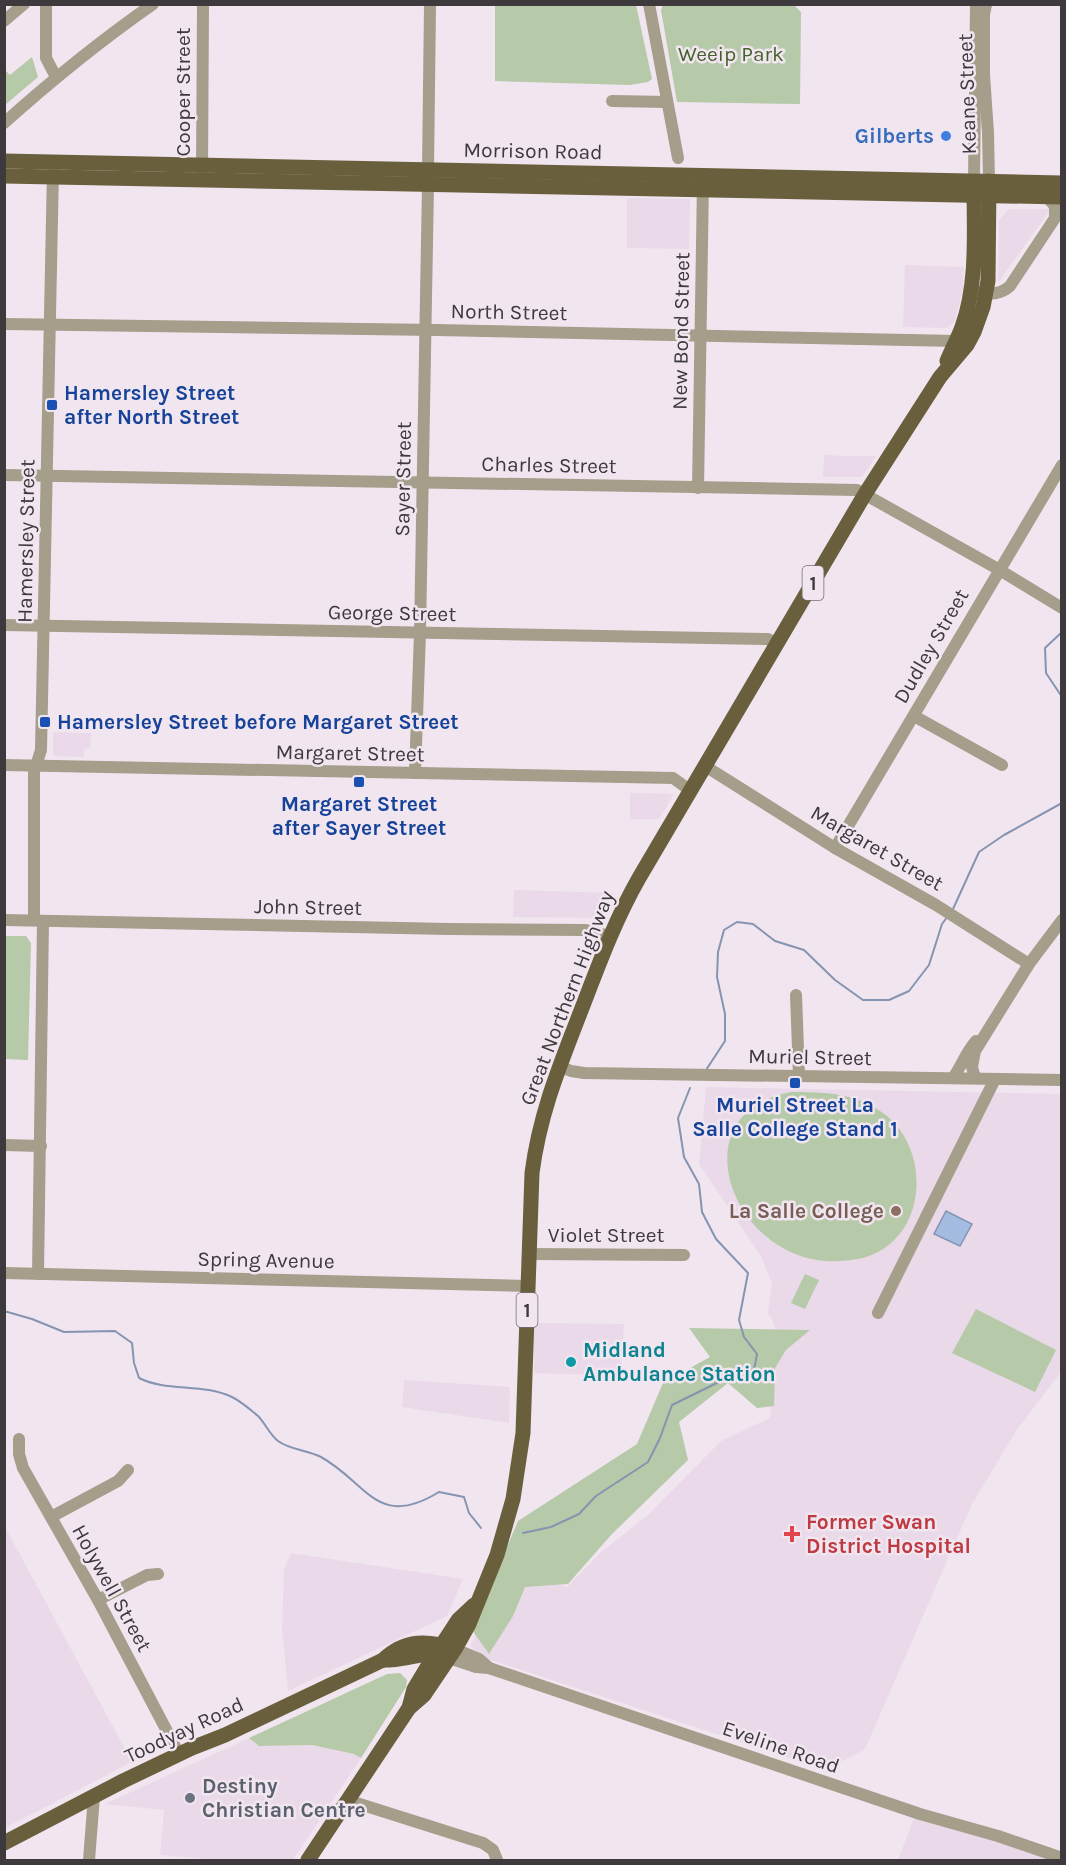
<svg xmlns="http://www.w3.org/2000/svg" width="1066" height="1865" font-family="Karla,sans-serif">
	<rect width="100%" height="100%" fill="#f1e6f0"/>
	<g fill="#ead9e8">
		<path d="M627,198L690,199L689,249L627,248Z"/>
		<path d="M1009,209H1051L998,283L999,220Z"/>
		<path d="M905,265L964,267L963,289L955,321L947,328L903,327Z"/>
		<path d="M824,455L851,456H876L862,477H823Z"/>
		<path d="M53,732L91,733L90,748L84,749V757L55,756L53,754Z"/>
		<path d="M630,793H648L674,794L659,819H630Z"/>
		<path d="M514,890L614,893L604,918L513,917Z"/>
		<path d="M706,1087L1061,1094V1372L1016,1431L971,1506L865,1749L826,1770L485,1658L470,1646L506,1573L567,1587L601,1552L648,1515L721,1441L770,1418L775,1326L768,1313L772,1284L762,1258L699,1164Z"/>
		<path d="M534,1323L624,1324L621,1376L534,1373Z"/>
		<path d="M404,1380L510,1387L509,1423L402,1407Z"/>
		<path d="M4,1525L132,1762L5,1828H4Z"/>
		<path d="M291,1553L463,1579L447,1616L288,1691L282,1628L284,1570Z"/>
		<path d="M249,1738L259,1746L312,1745L354,1754L361,1758L293,1860H209V1859L160,1855L164,1810L105,1804Z"/>
		<path d="M916,1813L1050,1860H898Z"/>
	</g>
	<g fill="#b6c9a9">
		<path d="M495,5H636L652,79L648,82L630,85L495,81Z"/>
		<path d="M663,5L795,6L801,12L800,104L677,102L661,10Z"/>
		<path d="M32,57L38,77L5,105V70L10,75Z"/>
		<path d="M5,936H26L31,943L28,1060L5,1059Z"/>
		<path d="M791,1092C824,1092 856,1093 883,1113C928,1145 929,1225 878,1252C865,1259 853,1260 839,1261C735,1268 674,1113 791,1092Z"/>
		<path d="M805,1274L819,1280L805,1309L791,1303Z"/>
		<path d="M976,1309L1056,1350L1035,1392L952,1353Z"/>
		<path d="M689,1328L810,1330L786,1350L775,1368L774,1406L757,1408L728,1383L679,1422L688,1460L611,1535L568,1584L525,1587L513,1616L489,1654L472,1630L518,1521L637,1444L663,1383L710,1357Z"/>
		<path d="M400,1673L407,1680L406,1687L361,1758L354,1754L312,1745L259,1746L249,1738L387,1674Z"/>
	</g>
	<path fill="#a4bbe2" stroke="#8594b0" stroke-width="1.5" d="M946,1211L972,1224L960,1246L934,1234Z"/>
	<g fill="none" stroke-linecap="round" stroke-linejoin="round">
		<g stroke="#8594b0" stroke-width="2">
			<path d="M1062,632L1045,648L1046,673L1062,697"/>
			<path d="M953,909L979,852L1004,835L1062,803"/>
			<path d="M706,1070L725,1041V1014L717,977L718,952L724,930L737,922L753,924L775,941L804,950L835,980L863,1000H889L909,991L929,965L942,924L948,916"/>
			<path d="M4,1311L32,1319L64,1332L115,1331L132,1343L134,1363L139,1378C167,1392 202,1383 232,1397C240,1401 251,1410 258,1416C265,1423 270,1435 278,1441C290,1450 308,1450 321,1457C368,1483 377,1530 439,1492L464,1497L469,1513L481,1528"/>
			<path d="M523,1533L551,1527L579,1514L596,1496L648,1462L660,1438L672,1405L725,1379L754,1370L757,1354L744,1337L739,1320L748,1273L716,1239L702,1212L699,1184L684,1157L678,1118L690,1088"/>
		</g>
		<g stroke="#a49e8b" stroke-width="12">
			<path d="M46,4V58L56,77"/>
			<path d="M649,4L678,158"/>
			<path d="M986,5L984,14V75L988,133L989,181"/>
			<path d="M4,21L24,4"/>
			<path d="M612,101L667,102"/>
			<path d="M4,123C52,80 100,41 153,4"/>
			<path d="M428,170L430,4"/>
			<path d="M202,173L203,4"/>
			<path d="M974,181L976,4"/>
			<path d="M978,293C990,294 1000,295 1010,286L1055,218V206L1047,197"/>
			<path d="M4,324L436,330L956,341L963,343"/>
			<path d="M4,475L857,490L998,569L1062,608"/>
			<path d="M698,488L703,183"/>
			<path d="M4,625L768,639L777,644"/>
			<path d="M914,716L1002,765"/>
			<path d="M4,765L673,778L691,791"/>
			<path d="M705,766L835,848L936,905L1029,964"/>
			<path d="M415,773L420,633L428,186"/>
			<path d="M835,848L1062,465"/>
			<path d="M4,920L449,929L586,930L610,936"/>
			<path d="M34,920V772L41,750L53,170"/>
			<path d="M796,995L799,1076"/>
			<path d="M559,1066L571,1071L584,1073L1062,1080"/>
			<path d="M953,1078C962,1065 966,1052 976,1041"/>
			<path d="M975,1078L972,1067L975,1051L1029,964L1062,920"/>
			<path d="M4,1145L41,1146"/>
			<path d="M529,1254L684,1255"/>
			<path d="M4,1273L528,1286"/>
			<path d="M38,1274L43,921"/>
			<path d="M878,1313L995,1079"/>
			<path d="M19,1439V1454L23,1468L98,1600L179,1754"/>
			<path d="M51,1517L118,1481L128,1470"/>
			<path d="M98,1600L147,1575L158,1574"/>
			<path d="M455,1649L479,1659L489,1668"/>
			<path d="M449,1658L476,1667L489,1668L920,1814L998,1836L1062,1858"/>
			<path d="M347,1800L483,1843L493,1850L497,1860"/>
			<path d="M89,1860L94,1796"/>
		</g>
		<g stroke="#6a5f3d" stroke-width="15">
			<path d="M4,161L1062,183"/>
			<path d="M4,176L1062,197"/>
			<path d="M947,361C952,349 958,338 962,327C978,283 974,231 974,185"/>
			<path d="M383,1660C403,1661 423,1651 442,1656"/>
			<path d="M409,1708L414,1689L426,1669L458,1620L474,1605"/>
			<path d="M4,1843L123,1781L192,1748L225,1735L383,1660C405,1639 428,1640 455,1649"/>
			<path d="M308,1860L409,1708L424,1695L455,1649L469,1624L497,1555L513,1499L523,1433L532,1173C540,1112 560,1065 582,1008C599,964 615,920 639,878L865,494L940,377L967,345L974,332L983,307L988,281L989,181"/>
		</g>
	</g>
	<circle fill="#3f7fe0" stroke="#f1e6f0" stroke-width="2" cx="946" cy="136" r="6"/>
	<g fill="#1a4fb4" stroke="#f1e6f0" stroke-width="2">
		<rect x="46" y="399" width="12" height="12" rx="3"/>
		<rect x="39" y="716" width="12" height="12" rx="3"/>
		<rect x="353" y="776" width="12" height="12" rx="3"/>
		<rect x="789" y="1077" width="12" height="12" rx="3"/>
	</g>
	<circle fill="#8d6e63" stroke="#f1e6f0" stroke-width="2" cx="896" cy="1211" r="6"/>
	<circle fill="#0f9aa8" stroke="#f1e6f0" stroke-width="2" cx="571" cy="1362" r="6"/>
	<path fill="#e0444e" stroke="#f1e6f0" stroke-width="2" d="M789 1525h6v6h6v6h-6v6h-6v-6h-6v-6h6z"/>
	<circle fill="#6b7280" stroke="#f1e6f0" stroke-width="2" cx="190" cy="1798" r="6"/>
	<g text-anchor="middle" dominant-baseline="central" stroke-width="5" stroke-linejoin="round" paint-order="stroke">
		<g fill="#f1e6f0" stroke="#736d73" stroke-width="1.5">
			<rect x="802.5" y="566" width="21" height="34" rx="4.5"/>
			<rect x="516.5" y="1293" width="21" height="34" rx="4.5"/>
		</g>
		<g font-size="20" font-weight="bold" fill="#3d393d">
			<text x="813" y="583">1</text>
			<text x="527" y="1310">1</text>
		</g>
		<g font-size="21" fill="#446229" stroke="#f1e6f0">
			<text x="731" y="54">Weeip Park</text>
		</g>
		<g font-size="21" fill="#3d393d" stroke="#f1e6f0">
			<text transform="translate(183 92) rotate(-90)">Cooper Street</text>
			<text transform="translate(967 94) rotate(-92)">Keane Street</text>
			<text transform="translate(533 151) rotate(1)">Morrison Road</text>
			<text transform="translate(509 312) rotate(1)">North Street</text>
			<text transform="translate(681 331) rotate(-89)">New Bond Street</text>
			<text transform="translate(549 465) rotate(1)">Charles Street</text>
			<text transform="translate(403 479) rotate(-89)">Sayer Street</text>
			<text transform="translate(26 541) rotate(-89)">Hamersley Street</text>
			<text transform="translate(392 613) rotate(1)">George Street</text>
			<text transform="translate(931 646) rotate(-60)">Dudley Street</text>
			<text transform="translate(350 753) rotate(1)">Margaret Street</text>
			<text transform="translate(877 848) rotate(30)">Margaret Street</text>
			<text transform="translate(308 907) rotate(1)">John Street</text>
			<text transform="translate(567 998) rotate(-69)">Great Northern Highway</text>
			<text transform="translate(810 1057) rotate(1)">Muriel Street</text>
			<text x="606" y="1235">Violet Street</text>
			<text transform="translate(266 1260) rotate(1)">Spring Avenue</text>
			<text transform="translate(112 1588) rotate(61)">Holywell Street</text>
			<text transform="translate(184 1730) rotate(-25)">Toodyay Road</text>
			<text transform="translate(781 1747) rotate(19)">Eveline Road</text>
		</g>
		<g font-size="21" font-weight="bold" fill="#366cbe" stroke="#f1e6f0" text-anchor="end">
			<text x="934" y="136">Gilberts</text>
		</g>
		<g font-size="21" font-weight="bold" fill="#164399" stroke="#f1e6f0" text-anchor="start">
			<text x="64" y="393">Hamersley Street<tspan x="64" dy="24">after North Street</tspan></text>
			<text x="57" y="722">Hamersley Street before Margaret Street</text>
			<text x="359" y="804" text-anchor="middle">Margaret Street<tspan x="359" dy="24">after Sayer Street</tspan></text>
			<text x="795" y="1105" text-anchor="middle">Muriel Street La<tspan x="795" dy="24">Salle College Stand 1</tspan></text>
		</g>
		<g font-size="21" font-weight="bold" fill="#785e54" stroke="#f1e6f0" text-anchor="end">
			<text x="884" y="1211">La Salle College</text>
		</g>
		<g font-size="21" font-weight="bold" fill="#0d838f" stroke="#f1e6f0" text-anchor="start">
			<text x="583" y="1350">Midland<tspan x="583" dy="24">Ambulance Station</tspan></text>
		</g>
		<g font-size="21" font-weight="bold" fill="#be3a42" stroke="#f1e6f0" text-anchor="start">
			<text x="806" y="1522">Former Swan<tspan x="806" dy="24">District Hospital</tspan></text>
		</g>
		<g font-size="21" font-weight="bold" fill="#5b616d" stroke="#f1e6f0" text-anchor="start">
			<text x="202" y="1786">Destiny<tspan x="202" dy="24">Christian Centre</tspan></text>
		</g>
	</g>
	<rect width="1066" height="1865" fill="none" stroke="#3d393d" stroke-width="12"/>
</svg>
